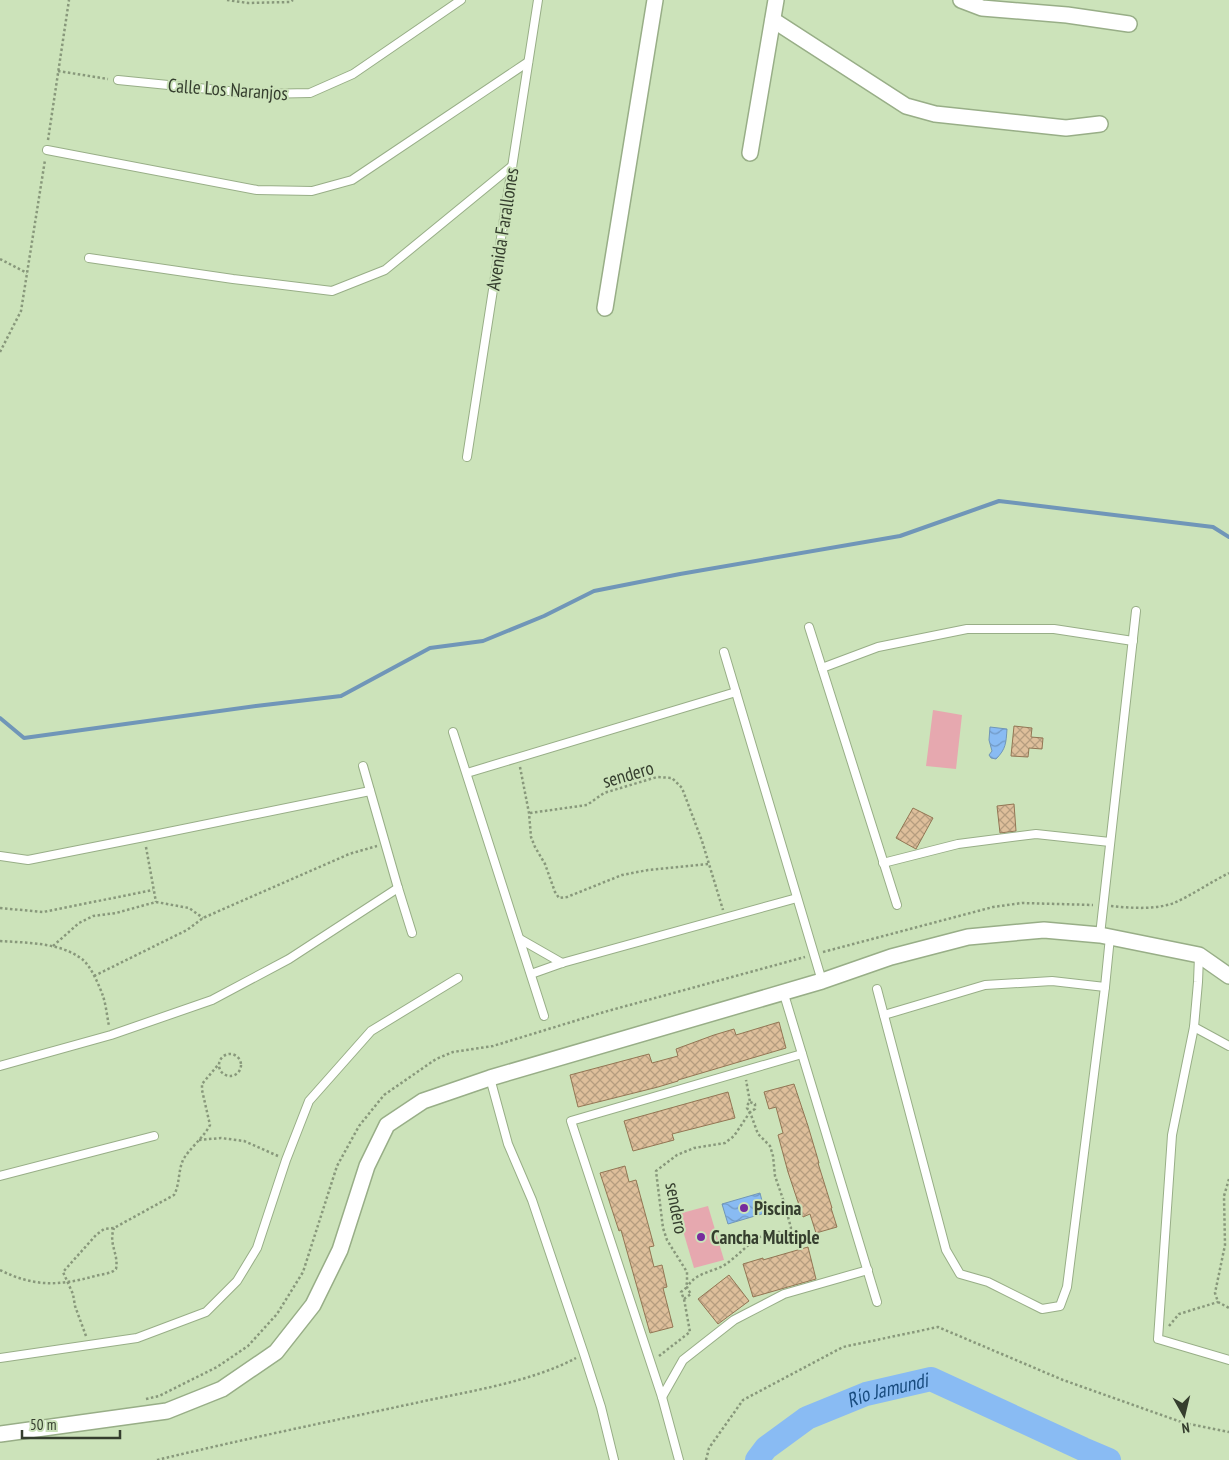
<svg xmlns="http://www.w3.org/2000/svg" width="1229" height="1460" font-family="'PT Sans Narrow',sans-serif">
	<defs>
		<pattern id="water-waves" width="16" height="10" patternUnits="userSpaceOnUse" patternTransform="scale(1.25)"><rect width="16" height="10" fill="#89bbf3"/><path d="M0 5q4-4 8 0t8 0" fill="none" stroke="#7199c5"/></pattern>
		<pattern id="building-cross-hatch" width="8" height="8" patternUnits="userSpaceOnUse" patternTransform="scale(1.25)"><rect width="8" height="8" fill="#debf9b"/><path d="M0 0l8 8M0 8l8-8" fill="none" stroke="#b59d7f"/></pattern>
	</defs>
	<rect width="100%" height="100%" fill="#cce3ba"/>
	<g fill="#e6a8af">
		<path d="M933,710L962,715L956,769L926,766Z"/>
		<path d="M708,1206L724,1260L694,1268L678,1214Z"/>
	</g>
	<g fill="url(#water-waves)" stroke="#7096b8">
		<path d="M990,727L1007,729C1006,743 1006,749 996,759L991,758L989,755L992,751L989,740Z"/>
		<path d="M760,1193L765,1213L728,1224L722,1204Z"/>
	</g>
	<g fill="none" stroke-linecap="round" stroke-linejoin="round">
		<path stroke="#7096b8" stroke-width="4" d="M0,718L24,738L256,706L341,696L430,648L483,641L544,616L594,591L680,574L900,536L999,501L1213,527L1229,537"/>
		<path stroke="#89bbf3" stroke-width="24" id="s1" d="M757,1460L766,1448L807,1418L866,1394L931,1379L1083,1449L1109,1460"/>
	</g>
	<g fill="url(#building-cross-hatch)" stroke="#927654">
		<path d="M1014,726L1032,728L1031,737L1043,738L1042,749L1029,748L1028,757L1011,756Z"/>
		<path d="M1014,804L1016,831L1000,833L997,806Z"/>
		<path d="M913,808L933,818L916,849L896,838Z"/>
		<path d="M779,1022L786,1048L678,1080V1081L658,1087L578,1107L570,1075L649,1054L652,1063L678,1056L676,1049L714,1035L734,1029L736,1035Z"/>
		<path d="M794,1084L808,1126L819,1163H818L832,1208H831L837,1227L816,1233L810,1214L803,1217L788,1172L778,1135L783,1133L776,1107L769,1109L764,1092Z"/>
		<path d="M728,1092L735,1118L672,1134L674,1140L633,1151L624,1121Z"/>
		<path d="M625,1166L629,1182L636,1180L654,1246L649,1247L654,1267L662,1265L667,1287L663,1288L673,1327L650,1333L621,1230L619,1231L600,1173Z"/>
		<path d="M808,1247L816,1279L753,1297L743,1264L763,1258V1260Z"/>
		<path d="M729,1275L749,1301L718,1324L698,1299Z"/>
	</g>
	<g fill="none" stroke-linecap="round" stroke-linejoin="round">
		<defs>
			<g id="lane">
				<path d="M118,80L259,94L310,93L353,74L461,0"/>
				<path d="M47,150L257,190L312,191L352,180L528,62"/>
				<path d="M89,258L233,279L332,291L385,270L512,166"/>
				<path d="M467,457L538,0"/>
				<path d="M809,627L897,905"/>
				<path d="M724,652L822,981"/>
				<path d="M822,668L878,647L967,629H1054L1133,641"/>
				<path d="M453,732L544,1016"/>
				<path d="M363,766L398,888L412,933"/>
				<path d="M467,773L736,692"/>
				<path d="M0,856L28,860L144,837L370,791"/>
				<path d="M883,863L958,844L1036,834L1110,842"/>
				<path d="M1100,935L1136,611"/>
				<path d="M520,939L562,963"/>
				<path d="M1199,956L1198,982L1194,1027L1172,1135L1158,1339L1229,1360"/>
				<path d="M531,974L562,963L797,898"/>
				<path d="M877,989L946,1250L960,1274L988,1282L1042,1309L1060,1306L1067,1287L1105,987L1110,937"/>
				<path d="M783,991L877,1302"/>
				<path d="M884,1015L985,985L1052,981L1105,987"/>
				<path d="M1194,1027L1229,1046"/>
				<path d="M0,1066L111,1035L212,1000L289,959L398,888"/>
				<path d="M490,1078L508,1144L532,1200L584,1354L601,1407L614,1460"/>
				<path d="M0,1176L154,1136"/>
				<path d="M0,1358L137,1338L206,1312L237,1281L257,1248L286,1160L309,1101L371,1031L458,978"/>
				<path d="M662,1397L683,1360L734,1320L784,1294L868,1270"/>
				<path d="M679,1460L662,1397L571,1121L802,1054"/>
			</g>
			<g id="street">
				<path d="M961,0L982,8L1067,15L1129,24"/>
				<path d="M773,20L906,106L935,114L1066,128L1100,124"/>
				<path d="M750,153L776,0"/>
				<path d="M605,308L655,0"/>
				<path d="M0,1434L167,1411L222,1389L276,1352L313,1305L340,1250L367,1166L387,1125L423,1101L490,1078L822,981L891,957L968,937L1044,930L1100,935L1199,955L1229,976"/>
			</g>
		</defs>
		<use href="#lane" stroke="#98ae87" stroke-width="10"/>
		<use href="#street" stroke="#98ae87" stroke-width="18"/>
		<g stroke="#88987b" stroke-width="2.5" stroke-dasharray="2.5 2.5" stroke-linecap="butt">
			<path d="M227,0L248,3L290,2L293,0"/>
			<path d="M58,71L108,79"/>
			<path d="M48,140L69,0"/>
			<path d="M0,259L27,273"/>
			<path d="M0,352L21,311L45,160"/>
			<path d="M520,767L529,813L531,837L535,847L545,864L555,892L559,898L567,897L622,875L648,870L709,864"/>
			<path d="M530,813L587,805L604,793L657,777L672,778L682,788L702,841L723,910"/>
			<path d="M146,847L156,902"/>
			<path d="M1111,906C1131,908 1154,910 1174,903C1192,895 1211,882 1229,873"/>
			<path d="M0,908L43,912L153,890"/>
			<path d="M0,941C27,943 59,942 82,959C91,966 99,985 103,996C106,1005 107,1016 109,1026"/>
			<path d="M53,946L79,923L93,916L116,913L156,902L189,908L203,918"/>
			<path d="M823,952L993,907L1022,903L1093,905"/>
			<path d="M94,976L187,930L203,918L349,854L377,846"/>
			<circle cx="230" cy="1065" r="11"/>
			<path d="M199,1140L221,1138L244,1141L278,1156"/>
			<path d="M1229,1179L1224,1196L1225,1245L1215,1293L1218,1302L1229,1308"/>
			<path d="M0,1270C34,1287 59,1286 95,1276C102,1274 111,1274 116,1269C119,1254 108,1244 114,1228"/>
			<path d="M684,1299L691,1294L687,1288C693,1274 711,1272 723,1266C739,1256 750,1240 768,1233C774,1231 781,1232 788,1233L791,1228L784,1202L775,1176L773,1156L770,1146L758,1134L750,1112L755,1109V1104L750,1102"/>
			<path d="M1169,1326L1179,1314L1218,1302"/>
			<path d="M86,1336L75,1306L73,1294L63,1272L96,1235L104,1229L114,1228L174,1195C180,1184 178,1171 183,1160C188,1150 204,1137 210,1125L202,1090V1084L218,1065"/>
			<path d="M659,1356L690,1332L684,1299L681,1292L686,1288L687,1282V1272L667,1240L663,1228L656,1171L677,1155L694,1148L725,1143L734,1136L750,1112L747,1108L748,1104L750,1102L746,1080"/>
			<path d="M146,1399L159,1396L217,1367L248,1346L277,1314L303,1272L337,1166L359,1126L384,1095L436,1059L453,1052L493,1046L604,1012L805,957"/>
			<path d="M157,1460C244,1439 332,1421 420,1402C470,1391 531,1382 576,1358"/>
			<path d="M706,1460L709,1448L743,1400L843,1347L938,1327L1063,1380L1184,1423L1229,1432"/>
		</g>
		<use href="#lane" stroke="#fff" stroke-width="8"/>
		<use href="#street" stroke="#fff" stroke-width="15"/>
	</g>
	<g fill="#762b9d" stroke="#cce3ba" stroke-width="2">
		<circle cx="744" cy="1208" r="5"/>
		<circle cx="701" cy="1237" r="5"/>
	</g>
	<g text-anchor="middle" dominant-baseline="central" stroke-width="4" stroke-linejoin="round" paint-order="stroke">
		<g font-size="19" fill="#353e2e" stroke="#cce3ba">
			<text transform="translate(228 89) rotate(4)">Calle Los Naranjos</text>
			<text transform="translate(502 229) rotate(-81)">Avenida Farallones</text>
			<text transform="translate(628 774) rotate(-16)">sendero</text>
			<text transform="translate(677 1208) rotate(79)">sendero</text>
		</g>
		<g font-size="19" font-weight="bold" fill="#353e2e" stroke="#cce3ba" text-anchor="start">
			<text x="754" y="1208">Piscina</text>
			<text x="711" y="1237">Cancha Multiple</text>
		</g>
		<g font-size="20" font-style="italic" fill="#184b7e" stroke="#cce3ba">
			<text stroke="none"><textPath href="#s1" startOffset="151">Río Jamundi</textPath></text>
		</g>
	</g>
	<g transform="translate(1184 1415) rotate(172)" stroke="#cce3ba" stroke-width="4" paint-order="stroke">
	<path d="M0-4L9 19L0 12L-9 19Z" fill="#353e2e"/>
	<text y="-8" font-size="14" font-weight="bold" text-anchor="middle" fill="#353e2e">N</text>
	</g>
	<path d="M22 1430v8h98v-8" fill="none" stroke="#353e2e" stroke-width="2.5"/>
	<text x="30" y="1430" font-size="15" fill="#353e2e" stroke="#cce3ba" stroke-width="4" paint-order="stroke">50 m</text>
</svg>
